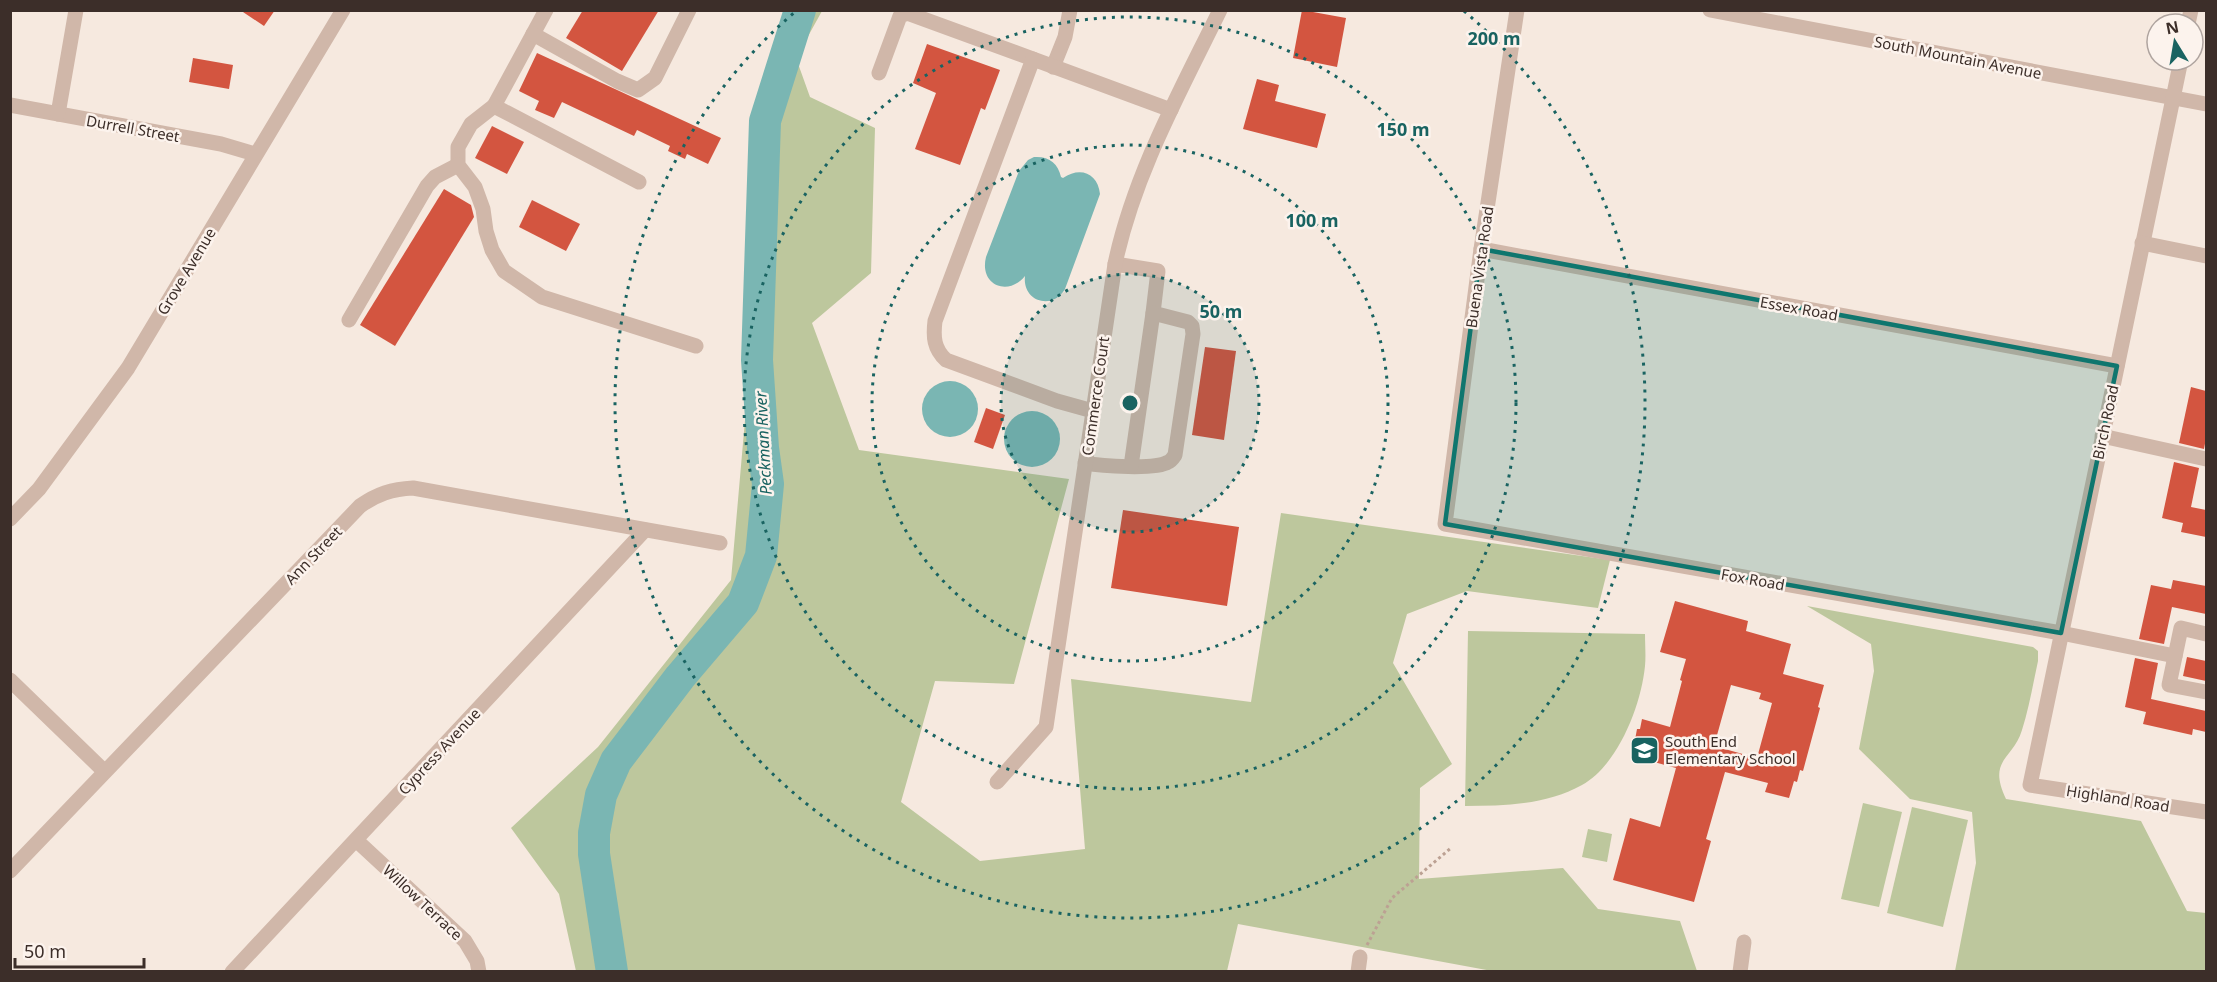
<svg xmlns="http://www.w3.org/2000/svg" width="2217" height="982" font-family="'Noto Sans',sans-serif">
	<rect width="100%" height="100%" fill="#f6e9df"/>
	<g fill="#bdc79d">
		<path d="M786,11H822L796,58L810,97L875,128L871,273L812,323L859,450L1069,479L1014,684L935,681L901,802L980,861L1085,849L1071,679L1251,702L1281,513L1610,560L1598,608L1467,591L1407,614L1393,663L1452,764L1420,788L1419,879L1563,868L1598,909L1680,921L1697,971H1492L1238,924L1227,971H576L559,894L511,828L598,747L731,580L745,420L752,393L757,105Z"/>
		<path d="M1807,606L2033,647L2038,651V661C2033,684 2029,708 2022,730C2013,760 1987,759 2006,799L2141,821L2187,911L2206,913V971H1955L1976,863L1972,812L1910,799L1859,749L1874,671L1871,644Z"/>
		<path d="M1468,631L1645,634C1645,644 1646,656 1645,666C1641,706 1618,765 1582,785C1546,805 1504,806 1465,806Z"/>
		<path d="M1863,803L1902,812L1879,907L1841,899Z"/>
		<path d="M1912,807L1968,820L1943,927L1887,913Z"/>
		<path d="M1588,829L1612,834L1607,862L1582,857Z"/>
	</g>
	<g fill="#7ab6b3">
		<path d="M1034,157C1049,156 1058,163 1061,177L1063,178C1080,166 1098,173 1100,194L1065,289C1052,311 1022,301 1025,276C1008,297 979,285 986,257L1019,171L1028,160Z"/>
		<circle cx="950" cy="409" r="28"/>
		<circle cx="1032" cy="439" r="28"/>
	</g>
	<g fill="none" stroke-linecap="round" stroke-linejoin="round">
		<path stroke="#7ab6b3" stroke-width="32" d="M612,972L594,854V833L601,795L616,761L680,677L743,603L761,556L768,484L763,448L757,360L765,121L800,10"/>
	</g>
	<g fill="#d35540" fill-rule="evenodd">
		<path d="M240,10H275L264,26Z"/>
		<path d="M583,10H659L622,71L566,38Z"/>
		<path d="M1302,10L1346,18L1337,67L1293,58Z"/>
		<path d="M927,44L1000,70L985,110L981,108L960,165L915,149L936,93L913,83Z"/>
		<path d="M537,53L721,138L708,164L687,154L685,159L668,151L670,146L637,130L634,136L562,102L554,118L535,110L539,101L519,91Z"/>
		<path d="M193,58L233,65L229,89L189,82Z"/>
		<path d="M1257,79L1279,85L1275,101L1326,114L1317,148L1243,129Z"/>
		<path d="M492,126L524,142L507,174L475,158Z"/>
		<path d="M444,189L471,205L474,217L395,346L360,325Z"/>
		<path d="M532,200L580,224L566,251L519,227Z"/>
		<path d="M1205,347L1236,351L1224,440L1192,435Z"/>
		<path d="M2191,387L2206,391V438L2204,449L2179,443Z"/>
		<path d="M986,408L1005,415L993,449L974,442Z"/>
		<path d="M2174,462L2199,468L2191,507L2206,510V537L2181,532L2183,523L2162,518Z"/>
		<path d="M1123,510L1239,527L1227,606L1111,588Z"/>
		<path d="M2173,580L2206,586V614L2172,607L2164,644L2139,639L2151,585L2171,589Z"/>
		<path d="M1675,601L1748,621L1746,631L1791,644L1783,674L1824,685L1818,707L1820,708L1803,771L1800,770L1797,782L1794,781L1789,798L1765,792L1768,783L1725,772L1706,839L1711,841L1694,902L1613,880L1630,818L1660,827L1676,768L1632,756L1637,729H1640L1642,719L1670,727L1682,681L1680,680L1686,659L1660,652ZM1731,685L1761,693L1759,699L1772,703L1757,758L1714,746Z"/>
		<path d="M2187,657L2206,661V681L2183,676Z"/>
		<path d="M2135,658L2158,663L2151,699L2206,711V732L2193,729L2192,735L2143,724L2146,712L2125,707Z"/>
	</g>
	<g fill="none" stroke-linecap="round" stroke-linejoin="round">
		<path stroke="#bca193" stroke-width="3" stroke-dasharray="3 3" stroke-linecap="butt" d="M1367,945L1392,898L1451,848"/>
		<g stroke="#d0b7a9" stroke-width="15">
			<path d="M546,10L494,106L639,182"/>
			<path d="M1517,10L1481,249L1445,524L2061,633L2175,656"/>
			<path d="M1710,10L2206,104"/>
			<path d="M2188,24L2191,10"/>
			<path d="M533,34L617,81L638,90L655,78L689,10"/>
			<path d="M2181,60L2030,785L2206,812"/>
			<path d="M1053,67L1065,37L1070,10"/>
			<path d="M879,73L900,16L907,13L1033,59"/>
			<path d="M10,105L221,144L255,154"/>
			<path d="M494,106L471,124L458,147V165L475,187L483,209L486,231L492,250L504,271L542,297L696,346"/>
			<path d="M58,114L76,10"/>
			<path d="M2142,243L2206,256"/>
			<path d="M1481,249L2117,366"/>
			<path d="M349,320L427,186L435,177L458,165"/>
			<path d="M1093,411L1057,401L946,360C934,349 933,337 935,321L1033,59L1171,110"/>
			<path d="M2102,436L2206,459"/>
			<path d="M1085,463C1101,466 1156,470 1168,462C1171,461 1173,458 1175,455L1193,334L1192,326L1188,322L1153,313L1158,271L1115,264"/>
			<path d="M1131,466L1153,313"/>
			<path d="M10,519L39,489L128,368L343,10"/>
			<path d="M2206,634L2181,628L2169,685L2206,692"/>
			<path d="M10,680L104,771"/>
			<path d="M997,782L1046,727L1115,264C1134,174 1180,92 1220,10"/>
			<path d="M356,840L465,941L477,961L479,972"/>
			<path d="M10,871L360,506C377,494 392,489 413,488L720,543"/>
			<path d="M232,972L645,530"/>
			<path d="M1358,972L1360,957"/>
			<path d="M1740,972L1744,942"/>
		</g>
	</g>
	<path fill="#0f766e" fill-opacity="0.2" stroke="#0f766e" stroke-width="4.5" stroke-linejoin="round" d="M1481,249L2117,366L2061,633L1445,524Z"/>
	<circle cx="1130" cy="403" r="129" fill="#196361" fill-opacity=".12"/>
	<g fill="none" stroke="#196361" stroke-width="3" stroke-dasharray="3 6">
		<circle cx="1130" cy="403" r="129"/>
		<circle cx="1130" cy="403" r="258"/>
		<circle cx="1130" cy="403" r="386"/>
		<path d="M1464 11A515 515 0 1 1 796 11"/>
	</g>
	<defs>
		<symbol id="school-square" viewBox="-11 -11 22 22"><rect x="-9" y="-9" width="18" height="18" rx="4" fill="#196361" stroke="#fcf3ed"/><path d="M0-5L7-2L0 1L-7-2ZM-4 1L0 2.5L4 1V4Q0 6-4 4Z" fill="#fff"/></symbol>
	</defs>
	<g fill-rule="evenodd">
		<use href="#school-square" x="1628" y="734" width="33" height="33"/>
	</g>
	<g text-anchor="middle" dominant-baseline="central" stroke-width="5" stroke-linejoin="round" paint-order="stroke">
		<g font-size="15" fill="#3c2e29" stroke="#fcf3ed">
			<text transform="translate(1958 57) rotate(11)">South Mountain Avenue</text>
			<text transform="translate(133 128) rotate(10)">Durrell Street</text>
			<text transform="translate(1479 267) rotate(-82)">Buena Vista Road</text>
			<text transform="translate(186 271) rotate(-59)">Grove Avenue</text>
			<text transform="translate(1799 308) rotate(10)">Essex Road</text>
			<text transform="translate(1095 396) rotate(-82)">Commerce Court</text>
			<text transform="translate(2105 422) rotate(-78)">Birch Road</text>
			<text transform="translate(313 555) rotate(-46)">Ann Street</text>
			<text transform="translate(1753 579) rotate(10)">Fox Road</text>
			<text transform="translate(439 751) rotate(-47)">Cypress Avenue</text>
			<text transform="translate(2118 798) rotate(9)">Highland Road</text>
			<text transform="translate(423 902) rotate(43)">Willow Terrace</text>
		</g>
		<g font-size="15" fill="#3c2e29" stroke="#fcf3ed" text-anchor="start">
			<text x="1665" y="741">South End<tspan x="1665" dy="17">Elementary School</tspan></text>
		</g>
		<g font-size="16" font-style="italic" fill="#196361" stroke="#fcf3ed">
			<text transform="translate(763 443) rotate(-93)">Peckman River</text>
		</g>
	</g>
	<circle cx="1130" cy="403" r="9" fill="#196361" stroke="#fcf3ed" stroke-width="3"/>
	<g font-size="18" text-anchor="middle" font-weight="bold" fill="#196361" stroke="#fcf3ed" stroke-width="5" stroke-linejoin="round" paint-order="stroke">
		<text x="1494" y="45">200 m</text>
		<text x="1403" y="136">150 m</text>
		<text x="1312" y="227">100 m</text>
		<text x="1221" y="318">50 m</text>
	</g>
	<rect width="2217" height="982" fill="none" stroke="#3c2e29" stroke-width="24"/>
	<g transform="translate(2175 42) rotate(349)"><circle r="28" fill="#fcf3ed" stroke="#afa49f" stroke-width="1.5"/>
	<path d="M0-4.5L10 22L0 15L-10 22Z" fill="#196361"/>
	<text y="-9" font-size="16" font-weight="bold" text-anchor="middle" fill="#3c2e29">N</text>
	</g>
	<path d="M15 958v9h129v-9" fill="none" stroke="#3c2e29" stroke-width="3"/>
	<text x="24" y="958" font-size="18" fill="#3c2e29" stroke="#fcf3ed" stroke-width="4.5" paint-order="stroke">50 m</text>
</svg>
